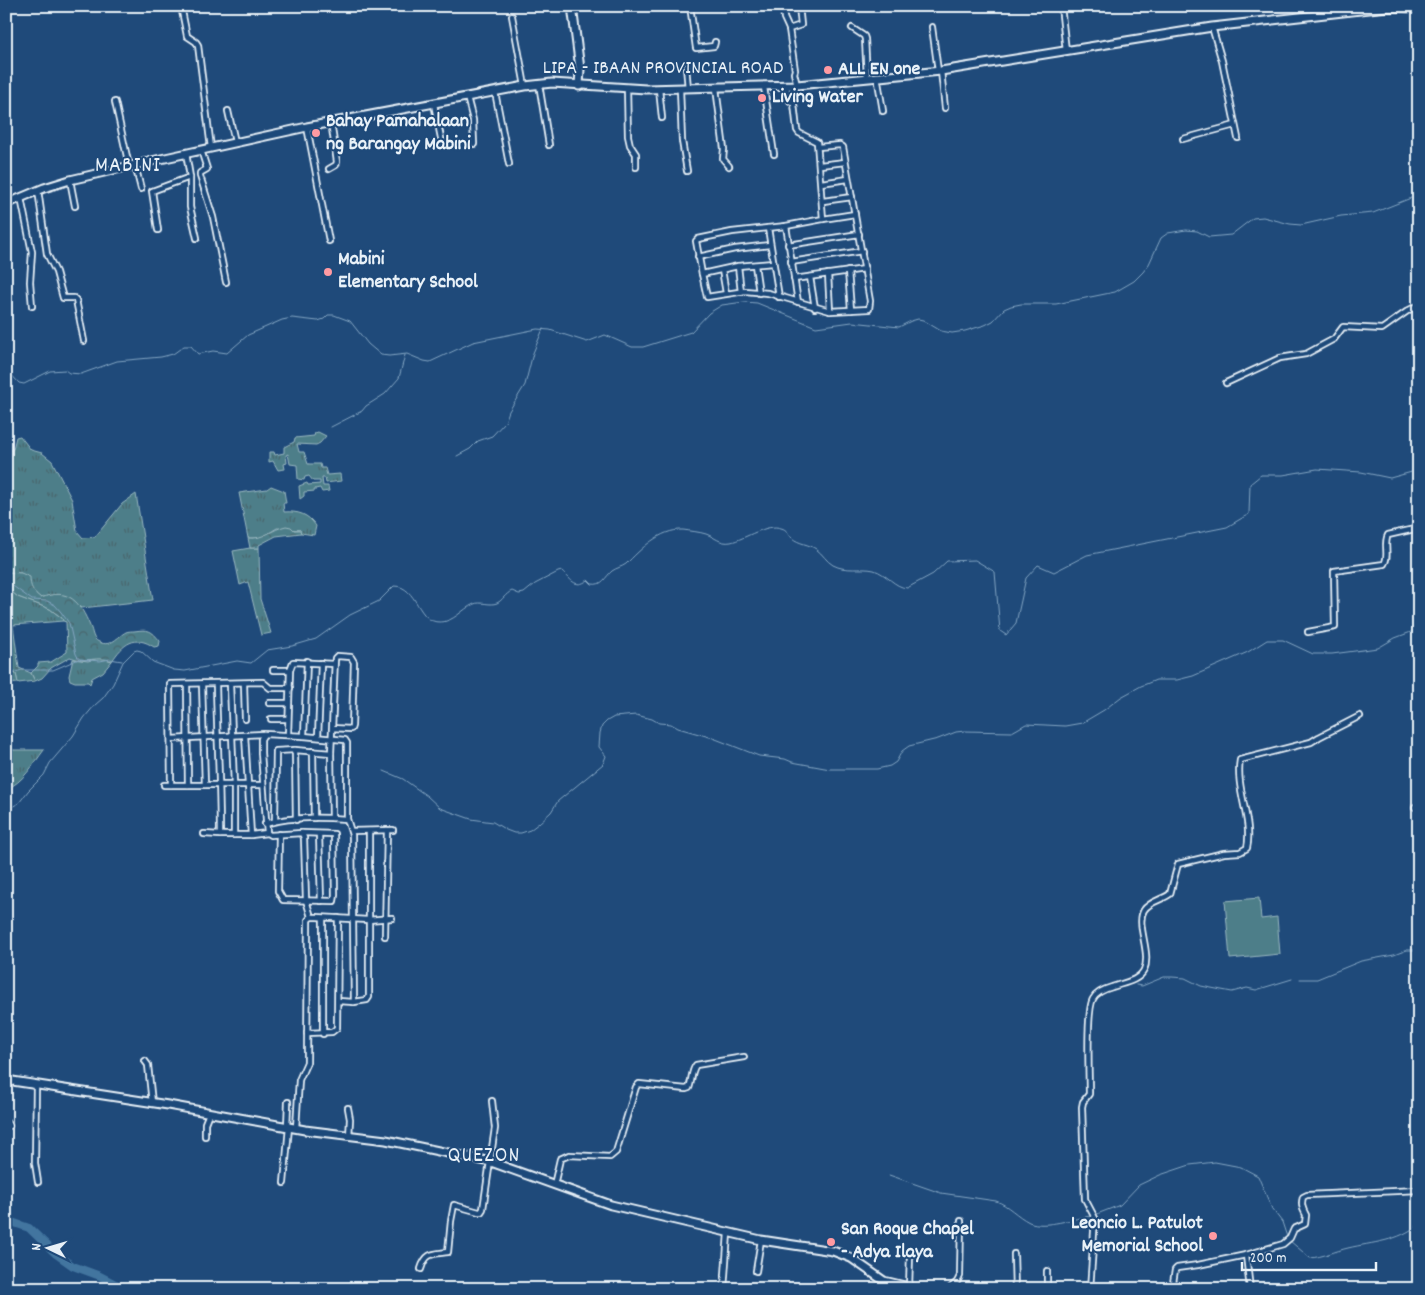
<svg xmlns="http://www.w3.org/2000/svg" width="1425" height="1295" font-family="Dekko,sans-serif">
	<defs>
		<pattern id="grass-tufts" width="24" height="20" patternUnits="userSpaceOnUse" patternTransform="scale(1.25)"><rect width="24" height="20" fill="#4d7e89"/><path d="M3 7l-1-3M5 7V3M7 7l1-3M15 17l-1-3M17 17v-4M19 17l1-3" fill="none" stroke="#4a666d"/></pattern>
		<pattern id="forest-crowns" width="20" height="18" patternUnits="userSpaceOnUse" patternTransform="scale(1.25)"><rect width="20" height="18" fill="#4d7e89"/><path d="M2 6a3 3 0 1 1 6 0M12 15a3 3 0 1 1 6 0" fill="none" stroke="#4a666d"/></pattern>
	</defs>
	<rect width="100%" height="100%" fill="#1f4a7a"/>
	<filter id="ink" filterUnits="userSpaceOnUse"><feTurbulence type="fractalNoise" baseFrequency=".02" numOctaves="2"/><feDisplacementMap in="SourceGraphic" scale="10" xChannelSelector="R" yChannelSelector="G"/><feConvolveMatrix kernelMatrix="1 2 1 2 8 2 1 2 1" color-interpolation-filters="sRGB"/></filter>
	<g filter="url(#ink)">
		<g fill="url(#grass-tufts)" stroke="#9ab8c0">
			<path d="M318,432L326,436L320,443L316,445L297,444L299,452H304L308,464H320L321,468H325L327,475L340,474L341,481L326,483L325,478H322L323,486H328L329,491L322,492L320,488L315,489V491L304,492V496L300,499L299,486L307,483L308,485L320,484V481H313L309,476L305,477L304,480L298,479L297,465L290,464L288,454L286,455L287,463L284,464L285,469L278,470L273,461L269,462V452H274L275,455L284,453V447L294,442L295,438L314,436L315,433Z"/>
			<path d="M20,436L31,450L42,453L52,461L72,500L77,531L83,538L95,537L122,504L136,494L153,600L82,608C70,597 57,591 41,598C32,592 28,582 21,573L6,572V453L13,449L16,437Z"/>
			<path d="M271,486L284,491L286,503H283L284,512C298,511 308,514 316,526L314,535L301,533L300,530L277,528L261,538H248L239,493L267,489Z"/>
			<path d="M250,548H259L260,599L271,633L261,635L248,582L240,585L233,551Z"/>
			<path d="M6,587L18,597L50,609L62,618L63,621L13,625L19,668L31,673L35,681L18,683L16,674L6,670Z"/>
			<path d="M101,657L112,661L103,672L92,678L90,684L88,682H75L70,680L69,676L73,659L88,661Z"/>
			<path d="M6,709L9,744L13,750H44C34,763 23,783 6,789Z"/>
		</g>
		<g fill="url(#forest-crowns)" stroke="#9ab8c0">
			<path d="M286,526L291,527L294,530H300L301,533L276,536L259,545V548H250L248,538C263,540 272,529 286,526Z"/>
			<path d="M6,572L21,573L30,577C30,587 33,592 41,598C69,587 80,602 90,626C93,632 92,639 99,642C111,648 118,636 126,632C128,631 133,631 134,631C149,629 151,630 160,641L159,646L154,647C135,634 123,644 112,661C97,655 87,664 70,657L51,668L42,678L35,681L31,673L38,666V663L51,662L67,652L66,622L63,621L62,618L50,609L18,597L6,587Z"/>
			<path d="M6,670L16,674L18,683L6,684Z"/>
		</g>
		<path fill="#4d7e89" stroke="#9ab8c0" d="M1259,898L1261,919L1277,917L1280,954L1230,959L1225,901Z"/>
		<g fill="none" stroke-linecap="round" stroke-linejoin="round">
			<g stroke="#84a6c3" stroke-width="1">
				<path d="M6,369L19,383L24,384L50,371L65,370L69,373L81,374L117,361L161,357L173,354L184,346H191L198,354L213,351L227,353L248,335L282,320L292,318L318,321L324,319L328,315H334L350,321L368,344L381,355L389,356L407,354L424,361L430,362L473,342L537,329L550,330L587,342L605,335L632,347H643L691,332L709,313L722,305L744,302L757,303L816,327L852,322L899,327L911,321L918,319L923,320L941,331L952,333L965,331L985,325L993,321L1004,309L1011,306L1021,304H1056L1115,292L1134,281L1143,272L1149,264L1161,238L1168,233L1186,230L1197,231L1209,237L1231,235L1253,218L1263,217L1290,224L1301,225L1341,216L1373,213L1411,198L1419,197"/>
				<path d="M331,427L362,411L366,406L385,394L399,378L405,355"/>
				<path d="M457,456L470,449L478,441L492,436L505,422L509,411L525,385L533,353L543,329"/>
				<path d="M6,581L32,600L47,601L55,605L61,612L69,623L76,654L79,659"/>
				<path d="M6,675L22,670H53L79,659L100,661L110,659L122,661"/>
				<path d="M384,771L403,779L427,796L440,808L471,819L493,822L506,830L514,833H521L530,830L539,823L551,812L558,801L603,764L606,756L599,747L600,733L602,726L607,721L614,717L636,715L652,719L659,723L671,724L678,728L713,738L759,756L785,759L792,762L830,769H877L890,766L896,762L902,751L909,746L938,739L956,732L965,731L1012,732L1026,724L1065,726L1082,723L1104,710L1121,697L1141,686L1156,680H1177L1193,676L1248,652L1267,640H1283L1313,654H1332L1378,648L1395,638L1419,629"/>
				<path d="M6,810L19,803L28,791L44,775L50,763L73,736L84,718L95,705L103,698L113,684L123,662L134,651L137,650L141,651L153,662L174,670L185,671L237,661L251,663L267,650L292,646L316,639L350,615L379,601L394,586C418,586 417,623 440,622C454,622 462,609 474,604C481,601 489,606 497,603C503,600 505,594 512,591L519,594L524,593L535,584L558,572L562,571C570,578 575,590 588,580L592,584C603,586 605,577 612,571C616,568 622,567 626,564C641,549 660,529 683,530C690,531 700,532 706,534C715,537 720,544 731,542C745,539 767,523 781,528C787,529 789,535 792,538C799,544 809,544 816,549C823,554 826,561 833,565C846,572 861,567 874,570C887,574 894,587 907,588L933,574L947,561L975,560L995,572L1000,631L1006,635L1016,623L1026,578L1038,565L1054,572L1087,555L1227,527L1249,514L1250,484L1261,475H1283L1317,469L1361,472L1390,478L1419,470"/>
				<path d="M1300,979H1317L1361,961L1394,955L1407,950H1419"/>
				<path d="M1136,985L1142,986L1164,977H1172L1185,978L1201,986L1232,992L1247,988L1256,990L1292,979"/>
				<path d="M889,1175L941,1193L996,1201C1008,1205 1017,1216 1029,1222C1045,1229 1074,1218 1091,1216"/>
				<path d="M1097,1214L1120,1205L1139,1185L1160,1175L1190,1165L1215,1162L1241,1167L1258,1176L1272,1209L1282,1222L1287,1237"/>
				<path d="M1290,1241L1310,1258C1323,1257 1335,1251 1348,1248C1373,1242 1398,1242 1419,1224"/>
			</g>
			<path stroke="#42749f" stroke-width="8" d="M6,1220L29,1228L56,1254L73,1266L100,1276L125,1289"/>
			<defs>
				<g id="street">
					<path d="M181,6L187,36L196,42L198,45L211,148"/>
					<path d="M690,6L696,48L714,46L715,42"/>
					<path d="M783,6L784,18L789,29L795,70L794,73L797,85"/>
					<path d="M1061,6L1066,51"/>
					<path d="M512,16L525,86"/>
					<path d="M932,27L938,71"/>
					<path d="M1212,27L1222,61L1238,138"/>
					<path d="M852,28L864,36L865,39L867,77"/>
					<path d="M789,29L801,25L799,6"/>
					<path d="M686,67L688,88"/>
					<path d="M941,71L945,108"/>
					<path d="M877,76L883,111"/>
					<path d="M539,84L549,145"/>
					<path d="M786,86L790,101L793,103"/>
					<path d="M627,87L628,136L630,145L636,154V167"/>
					<path d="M764,87L774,154"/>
					<path d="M716,88L724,149L723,159L729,166"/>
					<path d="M659,89L662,118"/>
					<path d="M680,89L682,141L687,171"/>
					<path d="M495,92L509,164"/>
					<path d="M467,97L473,120L474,144"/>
					<path d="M115,102L129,166"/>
					<path d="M434,104L442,143"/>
					<path d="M228,111L235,142"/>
					<path d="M307,127L329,241"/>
					<path d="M1183,139L1235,125"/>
					<path d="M201,150L207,169L200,173V176L213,217L226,282"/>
					<path d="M135,165L141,189"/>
					<path d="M820,165L845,162"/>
					<path d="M329,169L336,165L337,162L331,122"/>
					<path d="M190,177V207L197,238"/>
					<path d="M70,180L75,206"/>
					<path d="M821,183L848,179"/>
					<path d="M38,190L47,254L56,272L63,298H74L76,300L84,341"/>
					<path d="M21,198L32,252L30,282L32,306"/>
					<path d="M823,201L852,197"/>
					<path d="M823,219L855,214"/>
					<path d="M786,226L798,302"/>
					<path d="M768,228L779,297"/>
					<path d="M158,230L152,191L190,177L186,153"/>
					<path d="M788,245L859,234"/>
					<path d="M698,257L735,249L770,245"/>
					<path d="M791,262L862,251"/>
					<path d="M773,263L738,266L702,274L696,241L698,239L732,232L786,226L823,219L817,142L799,133L797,130L792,86"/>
					<path d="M755,265L759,293"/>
					<path d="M738,266L741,292"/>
					<path d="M722,270L726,293"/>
					<path d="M848,271L851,310"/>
					<path d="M702,274L707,297L745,291L768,293L830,311L869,309L870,301L843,147L840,145L818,147"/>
					<path d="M828,274L830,311"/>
					<path d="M810,277L815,308"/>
					<path d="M794,279L865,269"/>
					<path d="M1226,383L1280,358L1306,354L1334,339L1343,327L1382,329L1409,310L1419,305"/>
					<path d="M1308,632L1335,627L1334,571L1384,564C1390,556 1383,544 1388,535L1419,528"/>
					<path d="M273,670H290"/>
					<path d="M244,683L245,719"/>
					<path d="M187,684L188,785"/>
					<path d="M202,684L205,785"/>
					<path d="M216,684C217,734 220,784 220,835H251L245,735"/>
					<path d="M230,684L234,785V835"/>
					<path d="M269,703H289"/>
					<path d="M271,719H288"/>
					<path d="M288,735L290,670L293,662L334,664"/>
					<path d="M304,736L307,661"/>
					<path d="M318,737L321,663"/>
					<path d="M171,739L264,734"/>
					<path d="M295,750L296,820"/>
					<path d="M313,751L314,818"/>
					<path d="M164,785H263"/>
					<path d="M171,785L170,684L263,682L270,688H290"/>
					<path d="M1415,807H1419"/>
					<path d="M332,818L331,753L335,658L337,656L351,657L354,662L352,726L351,729L332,728"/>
					<path d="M275,821L276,751L295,750L331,753"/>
					<path d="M265,824C290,816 321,817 347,819"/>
					<path d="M351,831L393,830"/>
					<path d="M204,834L220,835"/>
					<path d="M279,834L278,891L283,900L334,901L335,895L334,834L302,833"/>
					<path d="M319,834L321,901"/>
					<path d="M251,835L267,833"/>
					<path d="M311,917L306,900L304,838L302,833L270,835L267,833L261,753V739L264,734L304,736L345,740L347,743V819L352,835L354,1002L338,1001"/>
					<path d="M385,936L387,830"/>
					<path d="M354,1002L367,1000L369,997V831"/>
					<path d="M307,1033L332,1032L337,1028L338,918"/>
					<path d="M323,1034V918"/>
					<path d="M145,1061L148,1065L152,1103"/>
					<path d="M36,1085L35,1163L38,1182"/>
					<path d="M348,1108L350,1119L349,1137"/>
					<path d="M6,1122L9,1126"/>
					<path d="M287,1127L288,1102"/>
					<path d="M296,1128L299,1080L307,1062L308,920L311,917H317L368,920L392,918"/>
					<path d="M205,1136V1123L209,1113"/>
					<path d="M284,1183L289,1127"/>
					<path d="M554,1185L560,1159L569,1155L610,1157L616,1152L636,1087L639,1084L686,1089L689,1088C692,1081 691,1071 696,1065L744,1057"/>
					<path d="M1014,1254L1015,1289"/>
					<path d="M1246,1255L1250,1289"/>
					<path d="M421,1269C426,1252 433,1254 448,1252L451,1221L454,1205L479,1212H481L483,1209L495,1128L492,1101"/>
					<path d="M756,1271L761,1240"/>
					<path d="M909,1288L910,1255"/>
					<path d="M724,1289L728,1233"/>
					<path d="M949,1289L957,1282L960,1276L961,1221"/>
					<path d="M1047,1289V1271"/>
					<path d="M1090,1289L1095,1218L1085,1199L1082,1107L1083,1102L1089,1094C1089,1076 1086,1011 1093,999C1096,993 1105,989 1112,987C1123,983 1139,981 1144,970C1152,953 1135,924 1144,910C1150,901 1162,900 1170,894L1178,864L1224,853L1240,852L1247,848C1253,821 1235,788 1240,760L1311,742L1319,737L1360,716"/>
					<path d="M1172,1289L1175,1270L1177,1268L1198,1265L1246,1255L1283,1244L1290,1238L1294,1229L1305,1224L1306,1215C1302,1208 1301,1204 1303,1197L1307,1195L1419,1190"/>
				</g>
				<g id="secondary">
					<path d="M572,6L580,69L579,86"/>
					<path d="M6,204L44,188L70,180L156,160L307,127L525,86L552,83L646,89L797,85L941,71L1212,27L1387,7L1419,8"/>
					<path d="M6,1080L168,1105L305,1130L386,1140L491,1162L611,1205L761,1240L833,1251L851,1258L884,1281L917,1289"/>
				</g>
			</defs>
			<use href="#street" stroke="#e8f1f8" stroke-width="8"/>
			<use href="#secondary" stroke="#e8f1f8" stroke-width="11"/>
			<use href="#street" stroke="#1f4a7a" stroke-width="4.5"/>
			<use href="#secondary" stroke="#1f4a7a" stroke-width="7"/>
		</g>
	</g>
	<g fill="#ff9aa2" stroke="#1f4a7a" stroke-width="2">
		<circle cx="828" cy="70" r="5"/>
		<circle cx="762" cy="98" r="5"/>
		<circle cx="316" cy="133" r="5"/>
		<circle cx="328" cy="272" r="5"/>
		<circle cx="1213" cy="1236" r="5"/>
		<circle cx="831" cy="1242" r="5"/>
	</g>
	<g text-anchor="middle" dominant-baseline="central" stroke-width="4" stroke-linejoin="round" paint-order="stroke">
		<g font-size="20" fill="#e8f1f8" stroke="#1f4a7a">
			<text x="663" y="69">LIPA - IBAAN PROVINCIAL ROAD</text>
		</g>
		<g font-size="20" font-weight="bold" fill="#e8f1f8" stroke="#1f4a7a" text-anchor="start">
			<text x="838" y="70">ALL EN one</text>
			<text x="772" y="98">Living Water</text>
			<text x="326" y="122">Bahay Pamahalaan<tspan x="326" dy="23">ng Barangay Mabini</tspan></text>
			<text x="338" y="260">Mabini<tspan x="338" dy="23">Elementary School</tspan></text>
			<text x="1203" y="1224" text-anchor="end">Leoncio L. Patulot<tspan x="1203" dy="23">Memorial School</tspan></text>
			<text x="841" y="1230">San Roque Chapel<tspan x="841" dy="23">- Adya Ilaya</tspan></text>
		</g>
		<g font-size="22" letter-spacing="1" fill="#e8f1f8" stroke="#1f4a7a">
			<text x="128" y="166">MABINI</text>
			<text x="484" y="1156">QUEZON</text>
		</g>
	</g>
	<rect width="1425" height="1295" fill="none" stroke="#1f4a7a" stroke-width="25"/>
	<rect x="12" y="12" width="1400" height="1270" fill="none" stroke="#e8f1f8" stroke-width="2" filter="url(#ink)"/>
	<g transform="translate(48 1248) rotate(275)" stroke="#1f4a7a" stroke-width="4" paint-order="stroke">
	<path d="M0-4L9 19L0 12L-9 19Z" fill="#e8f1f8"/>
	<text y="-8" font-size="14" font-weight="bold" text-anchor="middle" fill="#e8f1f8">N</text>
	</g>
	<path d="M1242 1262v8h134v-8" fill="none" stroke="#e8f1f8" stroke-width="2.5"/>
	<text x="1250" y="1262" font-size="15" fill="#e8f1f8" stroke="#1f4a7a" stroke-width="4" paint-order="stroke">200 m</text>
</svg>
